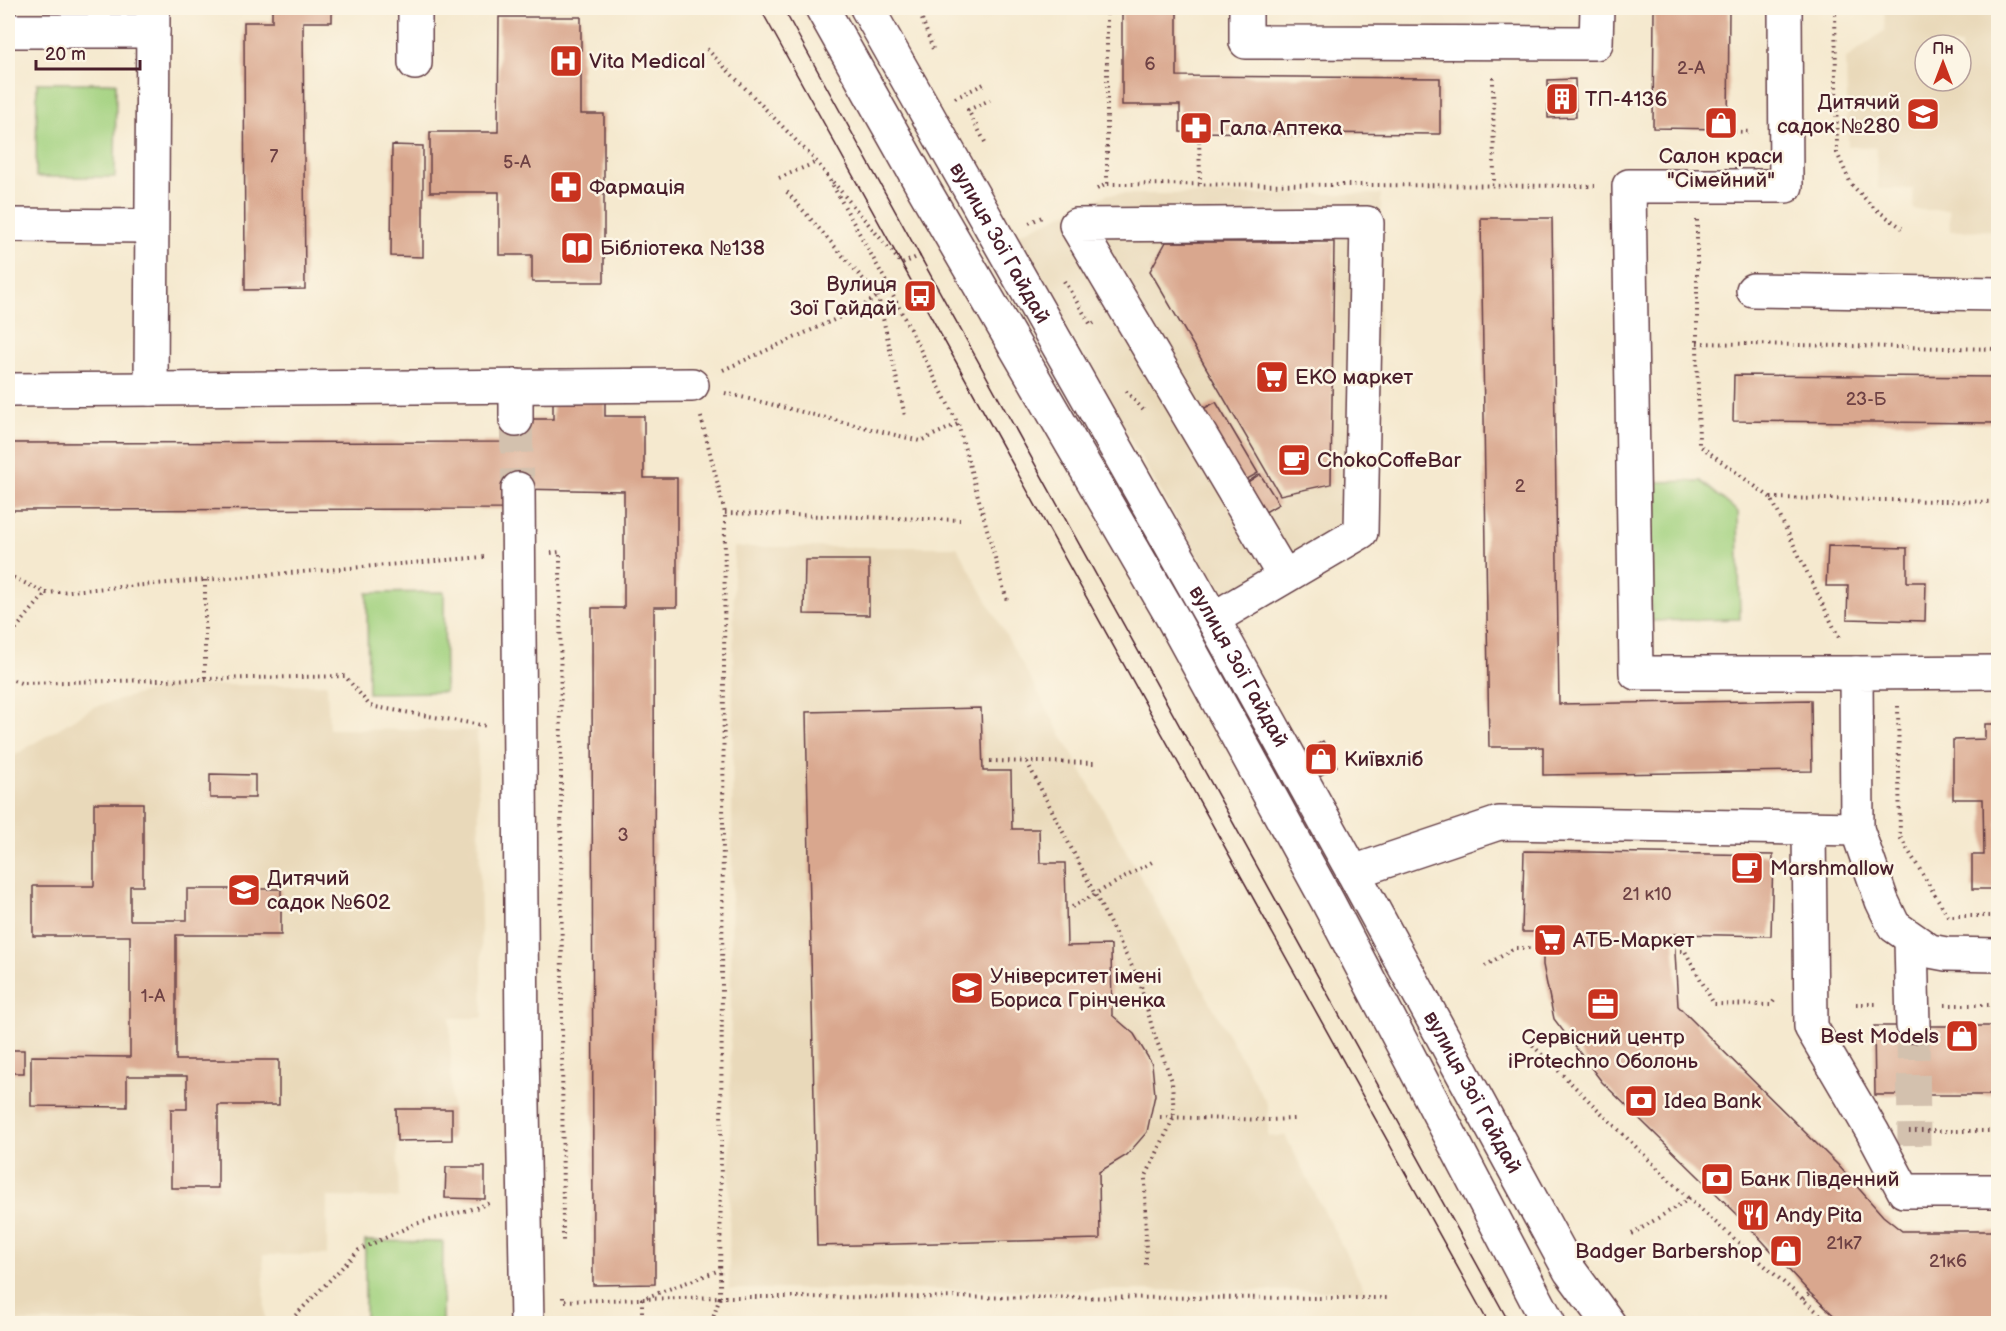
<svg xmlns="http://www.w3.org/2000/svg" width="2006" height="1331" font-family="'Balsamiq Sans',sans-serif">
	<rect width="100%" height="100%" fill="#fcf5e5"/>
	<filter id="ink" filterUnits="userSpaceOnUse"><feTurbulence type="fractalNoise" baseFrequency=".0167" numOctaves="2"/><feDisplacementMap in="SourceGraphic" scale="12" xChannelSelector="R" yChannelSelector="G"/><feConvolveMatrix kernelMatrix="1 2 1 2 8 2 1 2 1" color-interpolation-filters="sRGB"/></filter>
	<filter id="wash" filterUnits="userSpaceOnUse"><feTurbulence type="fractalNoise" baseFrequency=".008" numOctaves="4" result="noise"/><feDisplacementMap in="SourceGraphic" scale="24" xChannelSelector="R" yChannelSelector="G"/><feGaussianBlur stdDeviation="1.35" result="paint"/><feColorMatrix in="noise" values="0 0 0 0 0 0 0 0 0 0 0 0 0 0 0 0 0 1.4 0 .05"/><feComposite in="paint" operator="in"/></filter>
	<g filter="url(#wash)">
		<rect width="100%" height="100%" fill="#f5e9cf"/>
		<g fill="#e9d9ba" fill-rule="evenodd">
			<path d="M1885,8H1998V230L1950,231L1949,210H1914L1913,189H1878L1876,148L1848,146L1846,59L1884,31ZM1925,45H1961V81H1925Z"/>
			<path d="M1108,194H1381L1375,541L1235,621L1014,236Z"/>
			<path d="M734,547H957L1268,1106V1137L1285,1135L1365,1291L729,1289Z"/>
			<path d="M327,684L329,729L477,731L483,1018H450L452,1140L397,1141L399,1198L327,1197V1255H263L265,1319L8,1322V762L15,755L94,707L167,686Z"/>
		</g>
		<g fill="#a3d280" stroke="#767856" stroke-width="1.5">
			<path d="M37,83H116L115,177H36Z"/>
			<path d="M1701,481L1738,512L1740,619L1651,621L1648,482Z"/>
			<path d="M444,592L445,692L368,693L367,593Z"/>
			<path d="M365,1241L443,1242L442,1323H365Z"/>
		</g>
		<g id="blocks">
			<g fill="#d9a78e">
				<path d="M272,8H332V22H303L305,289L245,290L244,22H272Z"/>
				<path d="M1122,8H1177V76L1440,78V134L1180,132V105H1122Z"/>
				<path d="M1654,8H1729L1728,129L1653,128Z"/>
				<path d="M499,17H581V114H604V282H532V255H499V192H430V132H498Z"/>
				<path d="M1575,79L1576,117L1548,118V80Z"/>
				<path d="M392,145L423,146V257L391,256Z"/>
				<path d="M1481,218H1552L1559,704L1811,700L1812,771L1543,775V747H1489Z"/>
				<path d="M1166,242H1334L1331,484L1280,495L1150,271Z"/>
				<path d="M1734,375L1998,377V423L1733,421Z"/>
				<path d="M553,391H605V416H644V478H677V607H654L655,1284L593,1285L592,608H624V491L518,489L508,509L8,510V443L502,442V419H553Z"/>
				<path d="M1216,402L1258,473L1242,482L1199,411Z"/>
				<path d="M1260,474L1279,504L1262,514L1243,485Z"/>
				<path d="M1828,546L1907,548V582H1926L1925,621L1847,619L1848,586H1826Z"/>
				<path d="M805,560H869V615L804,614Z"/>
				<path d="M981,708L983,771H1011L1012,829H1039L1040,863H1065L1067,946L1111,945L1112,1015L1134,1034L1152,1064L1155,1095L1147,1132L1127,1155L1099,1172L1100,1239L817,1246L806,712Z"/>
				<path d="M1985,724H1998V889H1972V855H1984L1983,799H1953V740L1985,739Z"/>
				<path d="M1323,741L1337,766L1316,778L1303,753Z"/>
				<path d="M210,774L255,775V798H210Z"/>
				<path d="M94,803H143V886H130V920H187V889H281V935H176V1060H279V1105H218V1188H171V1109H187V1076H127V1107L31,1106V1056L130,1057V936H33V886H94Z"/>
				<path d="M1524,851L1773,855L1771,936L1674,934L1678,1006L1838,1165L1883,1216L1902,1231H1998V1324H1843L1810,1293L1743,1220L1602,1082L1554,1019L1543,965V932H1522Z"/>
				<path d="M1874,1026H1998V1095H1875Z"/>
				<rect x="8" y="1050" width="16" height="23"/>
				<path d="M396,1109H452V1140L397,1141Z"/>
				<path d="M446,1167H485V1199L445,1198Z"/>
			</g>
		</g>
	</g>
	<g filter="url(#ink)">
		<use href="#blocks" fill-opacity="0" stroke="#643d44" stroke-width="1.5"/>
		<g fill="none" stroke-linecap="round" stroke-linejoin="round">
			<g stroke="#d3c1ae" stroke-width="33" stroke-dasharray="33 16" stroke-linecap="butt">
				<path d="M516,420L518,489"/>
				<path d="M1913,1026L1914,1145"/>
			</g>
			<defs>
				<g id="minor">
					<path d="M415,8V63"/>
					<path d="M1246,8V42L1596,43L1597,8"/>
					<path d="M1785,8L1786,186H1629L1636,673H1856"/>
					<path d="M8,31H153"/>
					<path d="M8,225L151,226"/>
					<path d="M1753,290L1998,294"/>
					<path d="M151,389L153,8"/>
					<path d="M8,390L692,385"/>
					<path d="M516,420V386"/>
					<path d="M518,489L522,1049L527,1324"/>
					<path d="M1213,619L1361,532L1367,223L1076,225L1284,576"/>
					<path d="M1998,672L1856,673L1857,829L1882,901L1894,926L1930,951L1946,954L1998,955"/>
					<path d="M1809,828L1811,1027L1872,1131L1904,1191H1998"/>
					<path d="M1353,872L1499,823L1857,829"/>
					<path d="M1911,940L1913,1026"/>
				</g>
				<g id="major">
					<path d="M822,8L925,191L1171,615L1328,902L1549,1324"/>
					<path id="s1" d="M867,8L1213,619L1353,872L1570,1271L1609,1324"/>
				</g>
			</defs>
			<use href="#minor" stroke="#643d44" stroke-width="36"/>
			<use href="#major" stroke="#643d44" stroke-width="36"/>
			<g stroke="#643d44" stroke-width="4" stroke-dasharray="1.5 4.5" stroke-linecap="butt">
				<path d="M918,8L934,52"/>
				<path d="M1107,8V184"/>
				<path d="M1835,8L1837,153L1851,184L1874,208L1902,228"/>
				<path d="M707,49L817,162L828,177"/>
				<path d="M1493,77L1494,185"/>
				<path d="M955,98L984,84"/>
				<path d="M1722,131L1752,132"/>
				<path d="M1199,135L1200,184"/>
				<path d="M985,142L968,110L990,100"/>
				<path d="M827,175L883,276L958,424L1007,601"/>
				<path d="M779,178L817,162"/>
				<path d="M833,182L902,264L923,254"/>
				<path d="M1097,189L1107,184L1595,186"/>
				<path d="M787,192L878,296L905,416"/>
				<path d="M1697,220V343L1699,445L1771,498L1840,640"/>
				<path d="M1029,223L1042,217"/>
				<path d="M1064,281L1091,325L1094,323"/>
				<path d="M1697,343L1998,349"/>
				<path d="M723,370L858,309L878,296"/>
				<path d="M1126,391L1145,412"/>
				<path d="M725,393L920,441L958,424"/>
				<path d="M701,417L725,513L720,1297L1391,1298"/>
				<path d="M1771,498L1998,502"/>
				<path d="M725,513L960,520"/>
				<path d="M551,553L560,552L563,1244"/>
				<path d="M8,575L46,593L484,557"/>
				<path d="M205,580V679"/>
				<path d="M8,638L46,593"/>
				<path d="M8,678L21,683L345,676L370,706L487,726"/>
				<path d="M1898,706L1900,837L1948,916H1998"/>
				<path d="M990,761L1096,763"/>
				<path d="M1027,762L1140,982L1153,1031L1172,1081L1174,1117L1145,1178L1146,1265"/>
				<path d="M1072,907L1152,862"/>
				<path d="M1674,951H1685L1714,1004L1771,1005L1776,998"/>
				<path d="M1485,966L1515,948H1543"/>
				<path d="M1856,1004H1878"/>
				<path d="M1945,1005H1998"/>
				<path d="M1524,1037L1689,1199"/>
				<path d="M1160,1117L1268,1120L1294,1119"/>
				<path d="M1909,1131H1998"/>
				<path d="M1632,1234L1689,1199L1831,1324"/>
				<path d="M563,1297V1301L720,1297L711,1324"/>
				<path d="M1803,1299L1810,1293"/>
				<path d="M287,1324L359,1250L415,1224L476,1208L491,1202"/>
				<path d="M642,1324V1299L720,1270"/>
			</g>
			<use href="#minor" stroke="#fff" stroke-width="33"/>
			<use href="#major" stroke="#fff" stroke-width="33"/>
			<g stroke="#4a1f2b" stroke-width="1.5">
				<path d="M760,8L1489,1324"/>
				<path d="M783,8L1510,1324"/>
			</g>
		</g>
	</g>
	<defs>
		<symbol id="hospital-square" viewBox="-11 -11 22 22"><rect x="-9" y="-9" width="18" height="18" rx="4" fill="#c8321e" stroke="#fcf5e5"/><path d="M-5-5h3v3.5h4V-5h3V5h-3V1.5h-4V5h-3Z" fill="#fff"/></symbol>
		<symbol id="building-square" viewBox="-11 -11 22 22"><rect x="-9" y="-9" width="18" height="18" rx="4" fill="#c8321e" stroke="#fcf5e5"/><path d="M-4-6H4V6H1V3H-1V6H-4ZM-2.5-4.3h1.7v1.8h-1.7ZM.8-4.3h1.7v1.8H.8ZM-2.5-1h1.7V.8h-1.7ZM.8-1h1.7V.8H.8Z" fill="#fff"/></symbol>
		<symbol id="school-square" viewBox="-11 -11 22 22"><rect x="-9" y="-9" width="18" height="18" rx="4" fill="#c8321e" stroke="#fcf5e5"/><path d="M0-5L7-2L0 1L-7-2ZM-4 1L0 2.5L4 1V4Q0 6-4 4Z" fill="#fff"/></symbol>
		<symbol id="shop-square" viewBox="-11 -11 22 22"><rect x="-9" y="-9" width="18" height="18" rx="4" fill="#c8321e" stroke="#fcf5e5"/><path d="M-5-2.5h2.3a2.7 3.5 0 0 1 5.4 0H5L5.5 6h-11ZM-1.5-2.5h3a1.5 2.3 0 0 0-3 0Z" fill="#fff"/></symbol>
		<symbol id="pharmacy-square" viewBox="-11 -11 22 22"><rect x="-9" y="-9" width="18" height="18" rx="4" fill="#c8321e" stroke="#fcf5e5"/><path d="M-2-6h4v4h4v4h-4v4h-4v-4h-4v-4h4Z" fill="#fff"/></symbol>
		<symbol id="library-square" viewBox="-11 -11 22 22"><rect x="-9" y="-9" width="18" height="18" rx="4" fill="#c8321e" stroke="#fcf5e5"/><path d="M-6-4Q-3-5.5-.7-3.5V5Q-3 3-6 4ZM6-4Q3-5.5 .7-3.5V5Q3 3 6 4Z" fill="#fff"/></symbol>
		<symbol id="bus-square" viewBox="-11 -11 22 22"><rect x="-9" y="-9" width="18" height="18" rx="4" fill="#c8321e" stroke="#fcf5e5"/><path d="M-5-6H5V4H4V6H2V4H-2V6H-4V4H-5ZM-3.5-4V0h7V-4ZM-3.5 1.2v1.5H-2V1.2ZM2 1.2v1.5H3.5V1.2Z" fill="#fff"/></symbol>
		<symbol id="supermarket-square" viewBox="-11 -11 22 22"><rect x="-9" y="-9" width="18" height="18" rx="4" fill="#c8321e" stroke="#fcf5e5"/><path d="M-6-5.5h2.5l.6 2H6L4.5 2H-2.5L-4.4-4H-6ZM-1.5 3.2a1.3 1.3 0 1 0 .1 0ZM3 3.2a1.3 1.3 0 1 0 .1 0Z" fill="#fff"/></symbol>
		<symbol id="cafe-square" viewBox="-11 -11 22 22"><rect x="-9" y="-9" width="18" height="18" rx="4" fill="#c8321e" stroke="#fcf5e5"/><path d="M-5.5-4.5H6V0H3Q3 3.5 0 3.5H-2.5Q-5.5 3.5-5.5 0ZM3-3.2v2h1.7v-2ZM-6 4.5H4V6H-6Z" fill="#fff"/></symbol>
		<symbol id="university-square" viewBox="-11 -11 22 22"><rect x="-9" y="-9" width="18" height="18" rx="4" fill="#c8321e" stroke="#fcf5e5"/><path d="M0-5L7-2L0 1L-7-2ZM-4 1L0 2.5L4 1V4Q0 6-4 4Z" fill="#fff"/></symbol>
		<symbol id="office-square" viewBox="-11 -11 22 22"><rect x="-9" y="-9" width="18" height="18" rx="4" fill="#c8321e" stroke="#fcf5e5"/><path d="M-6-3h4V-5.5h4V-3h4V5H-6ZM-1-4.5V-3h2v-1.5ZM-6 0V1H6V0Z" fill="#fff"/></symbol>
		<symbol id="bank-square" viewBox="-11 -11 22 22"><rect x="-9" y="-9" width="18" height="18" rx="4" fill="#c8321e" stroke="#fcf5e5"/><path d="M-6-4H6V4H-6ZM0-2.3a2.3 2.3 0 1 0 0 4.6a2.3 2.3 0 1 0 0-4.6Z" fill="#fff"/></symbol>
		<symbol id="restaurant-square" viewBox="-11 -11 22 22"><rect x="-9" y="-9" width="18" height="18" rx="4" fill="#c8321e" stroke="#fcf5e5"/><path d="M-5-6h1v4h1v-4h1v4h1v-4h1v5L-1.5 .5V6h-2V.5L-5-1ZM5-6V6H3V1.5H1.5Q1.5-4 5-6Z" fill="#fff"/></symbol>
	</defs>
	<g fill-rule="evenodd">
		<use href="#hospital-square" x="547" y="42" width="38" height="38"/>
		<use href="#building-square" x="1543" y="80" width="38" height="38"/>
		<use href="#school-square" x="1904" y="95" width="38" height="38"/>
		<use href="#shop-square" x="1702" y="104" width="38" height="38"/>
		<use href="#pharmacy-square" x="1177" y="109" width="38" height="38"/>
		<use href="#pharmacy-square" x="547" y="168" width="38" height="38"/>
		<use href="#library-square" x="558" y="229" width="38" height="38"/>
		<use href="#bus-square" x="901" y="277" width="38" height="38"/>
		<use href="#supermarket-square" x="1253" y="358" width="38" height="38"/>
		<use href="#cafe-square" x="1275" y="441" width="38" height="38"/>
		<use href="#shop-square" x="1302" y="740" width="38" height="38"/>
		<use href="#cafe-square" x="1728" y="849" width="38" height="38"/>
		<use href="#school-square" x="225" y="871" width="38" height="38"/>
		<use href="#supermarket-square" x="1531" y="921" width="38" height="38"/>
		<use href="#university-square" x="948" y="969" width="38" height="38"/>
		<use href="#office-square" x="1584" y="985" width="38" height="38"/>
		<use href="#shop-square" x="1943" y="1017" width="38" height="38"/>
		<use href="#bank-square" x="1622" y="1082" width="38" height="38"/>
		<use href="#bank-square" x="1698" y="1160" width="38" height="38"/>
		<use href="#restaurant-square" x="1734" y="1196" width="38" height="38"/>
		<use href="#shop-square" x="1767" y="1232" width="38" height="38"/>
	</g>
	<g text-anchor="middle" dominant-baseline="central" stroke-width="5" stroke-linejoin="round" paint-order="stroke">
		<g font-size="18" fill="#6e4144">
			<text x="1150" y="64">6</text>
			<text x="1691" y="68">2-А</text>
			<text x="274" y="156">7</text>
			<text x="517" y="162">5-А</text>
			<text x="1866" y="399">23-Б</text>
			<text x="1520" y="486">2</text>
			<text x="623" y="835">3</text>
			<text x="1647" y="894">21 к10</text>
			<text x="153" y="996">1-А</text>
			<text x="1844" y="1243">21к7</text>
			<text x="1948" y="1261">21к6</text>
		</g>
		<g font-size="21" fill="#4a1f2b" stroke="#fcf5e5" text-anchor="start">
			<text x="589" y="61">Vita Medical</text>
			<text x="1585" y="99">ТП-4136</text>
			<text x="1900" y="102" text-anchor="end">Дитячий<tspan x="1900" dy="24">садок №280</tspan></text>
			<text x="1219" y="128">Гала Аптека</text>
			<text x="1721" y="156" text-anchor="middle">Салон краси<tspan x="1721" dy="24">"Сімейний"</tspan></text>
			<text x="589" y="187">Фармація</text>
			<text x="600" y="248">Бібліотека №138</text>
			<text x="897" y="284" text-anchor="end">Вулиця<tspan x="897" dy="24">Зої Гайдай</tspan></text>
			<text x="1295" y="377">ЕКО маркет</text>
			<text x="1317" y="460">ChokoCoffeBar</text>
			<text x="1344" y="759">Київхліб</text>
			<text x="1770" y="868">Marshmallow</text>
			<text x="267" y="878">Дитячий<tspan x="267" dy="24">садок №602</tspan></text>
			<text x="1573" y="940">АТБ-Маркет</text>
			<text x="990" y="976">Університет імені<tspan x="990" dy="24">Бориса Грінченка</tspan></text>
			<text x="1939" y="1036" text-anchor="end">Best Models</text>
			<text x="1603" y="1037" text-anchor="middle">Сервісний центр<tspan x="1603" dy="24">iProtechno Оболонь</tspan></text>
			<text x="1664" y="1101">Idea Bank</text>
			<text x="1740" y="1179">Банк Південний</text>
			<text x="1776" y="1215">Andy Pita</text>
			<text x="1763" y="1251" text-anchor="end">Badger Barbershop</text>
		</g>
		<g font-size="21" fill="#4a1f2b" stroke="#fcf5e5">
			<text stroke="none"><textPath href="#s1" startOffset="270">вулиця Зої Гайдай</textPath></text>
			<text stroke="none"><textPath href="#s1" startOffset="756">вулиця Зої Гайдай</textPath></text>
			<text stroke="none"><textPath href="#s1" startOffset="1242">вулиця Зої Гайдай</textPath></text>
		</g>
	</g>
	<rect width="2006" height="1331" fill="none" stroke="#fcf5e5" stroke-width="30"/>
	<g transform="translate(1943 63)"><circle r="28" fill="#fcf5e5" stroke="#b59f9b" stroke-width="1.5"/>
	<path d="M0-4.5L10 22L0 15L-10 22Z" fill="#c8321e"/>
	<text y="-9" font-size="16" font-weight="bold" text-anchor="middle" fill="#4a1f2b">Пн</text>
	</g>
	<path d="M36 60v9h104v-9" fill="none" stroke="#4a1f2b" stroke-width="3"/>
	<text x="45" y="60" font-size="18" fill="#4a1f2b" stroke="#fcf5e5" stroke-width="4.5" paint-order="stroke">20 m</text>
</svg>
